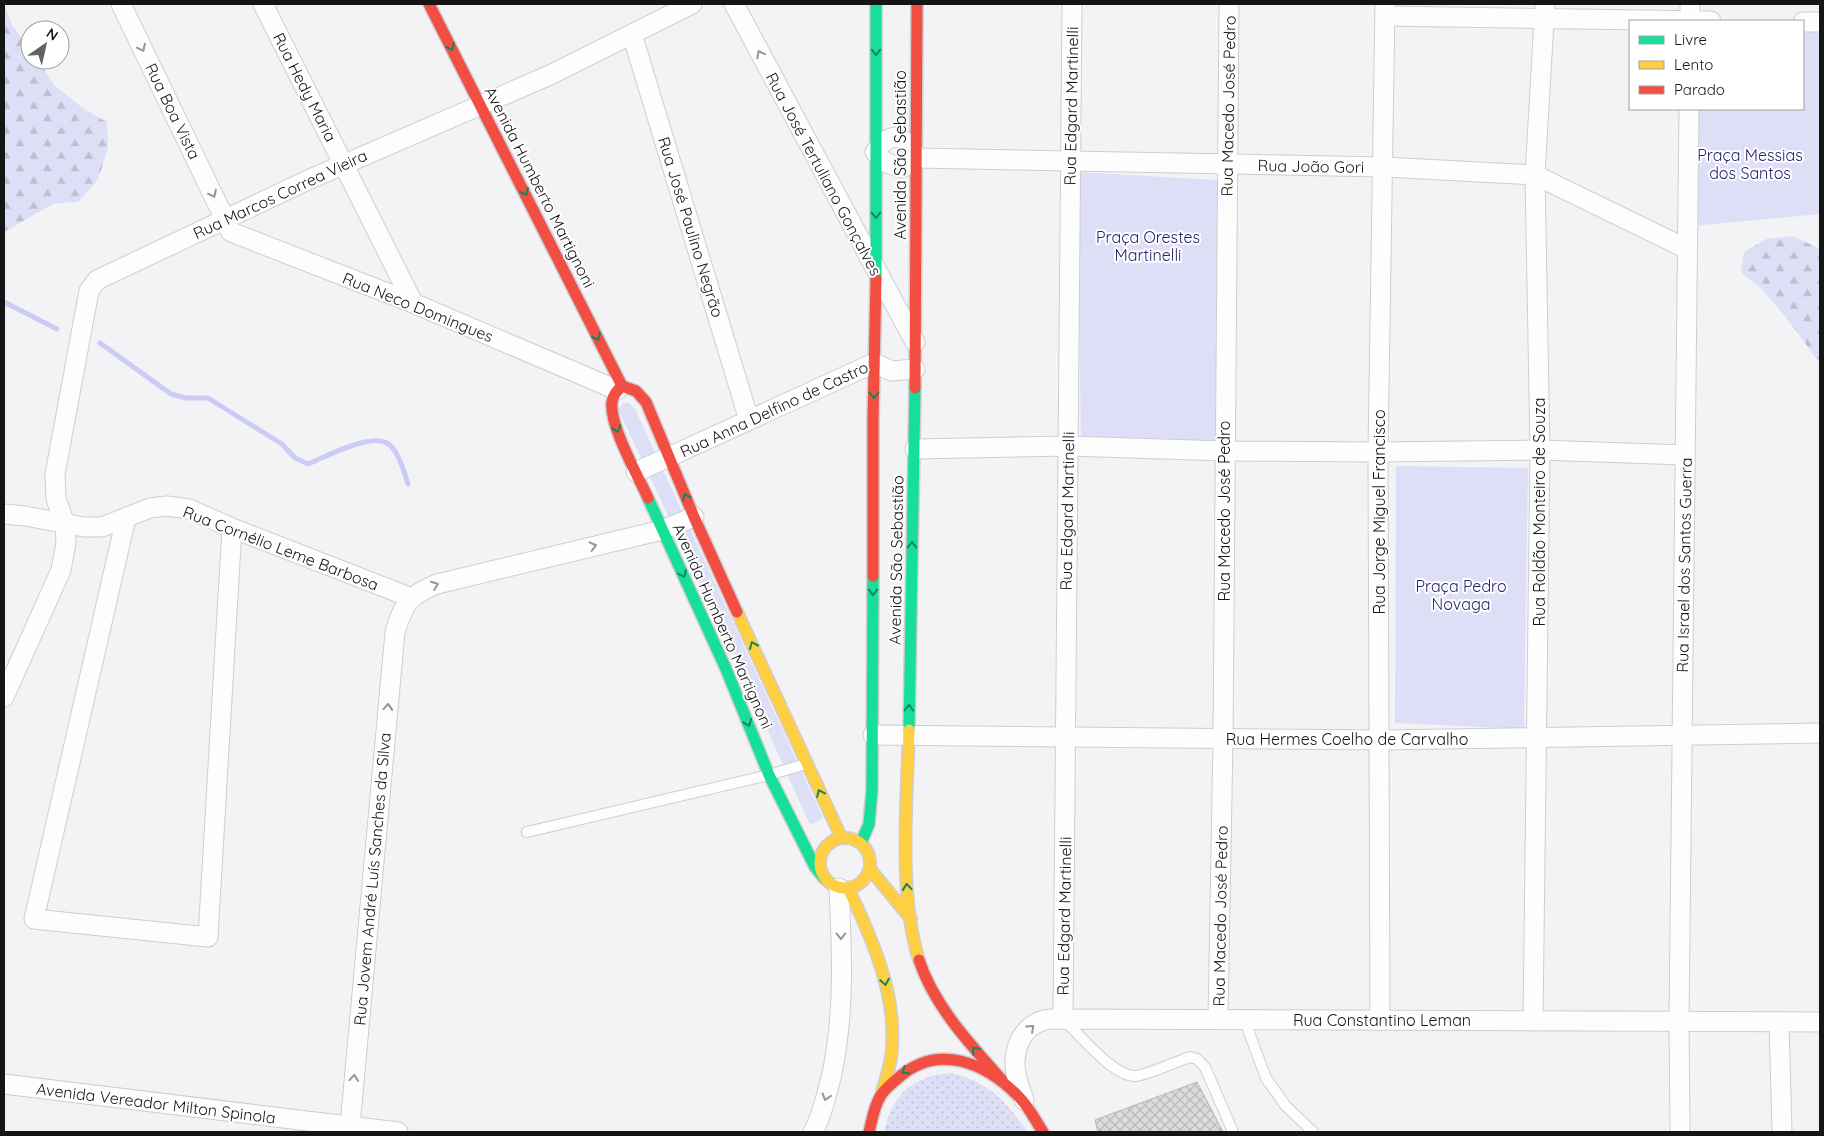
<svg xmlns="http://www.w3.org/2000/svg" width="1824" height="1136" font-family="Quicksand,sans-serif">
	<defs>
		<pattern id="grass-dots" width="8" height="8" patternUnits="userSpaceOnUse" patternTransform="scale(1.25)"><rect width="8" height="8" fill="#dddff6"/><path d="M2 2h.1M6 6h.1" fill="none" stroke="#bdbed2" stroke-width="1.8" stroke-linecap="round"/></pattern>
		<pattern id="forest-firs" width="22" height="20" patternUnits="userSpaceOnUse" patternTransform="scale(1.25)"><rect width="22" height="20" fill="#dddff6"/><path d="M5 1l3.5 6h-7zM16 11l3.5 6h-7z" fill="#bdbed2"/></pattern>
		<pattern id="building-cross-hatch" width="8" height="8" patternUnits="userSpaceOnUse" patternTransform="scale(1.25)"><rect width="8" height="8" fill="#dadbdc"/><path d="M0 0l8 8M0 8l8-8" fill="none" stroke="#babbbc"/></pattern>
	</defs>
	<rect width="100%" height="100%" fill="#f3f3f5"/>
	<path fill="url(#grass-dots)" d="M952,1073C990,1083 1006,1102 1028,1132H884C892,1094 914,1075 952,1073Z"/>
	<g fill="url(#forest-firs)">
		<path d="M4,4L12,25L30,49V60H38L54,85L84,109L107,122L108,148L98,180L78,202L55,203L4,232Z"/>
		<path d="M1793,236L1818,248L1820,247V364C1803,339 1785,315 1765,293C1759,285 1749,280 1741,272L1744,252L1766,239Z"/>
	</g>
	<g fill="#dddff6">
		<path d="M1803,32H1820V214L1693,226L1694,109H1803Z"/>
		<path d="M1077,172L1218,180L1216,444L1081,441Z"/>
		<path d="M624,403H629L635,409L823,818L810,825L737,662L618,409Z"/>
		<path d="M1396,466L1528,468L1524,729L1395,723Z"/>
	</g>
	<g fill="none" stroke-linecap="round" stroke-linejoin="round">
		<g stroke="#caccf6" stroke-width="5">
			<path d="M4,302L57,329"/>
			<path d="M100,343L171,394L186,398H208L282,444L295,458L308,464C325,457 370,433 387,443C398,449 404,472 408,484"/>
		</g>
	</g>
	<path fill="url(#building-cross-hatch)" stroke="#b6b6b8" d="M1197,1082L1223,1132H1098L1095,1120Z"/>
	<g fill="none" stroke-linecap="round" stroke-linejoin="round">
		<defs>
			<g id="lane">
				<path d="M527,832L769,775L806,764"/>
				<path d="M1063,1019C1079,1034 1113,1076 1135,1076C1144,1076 1179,1061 1190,1057L1197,1059L1205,1067L1233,1132"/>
				<path d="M1244,1019L1266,1078L1285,1105L1313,1132"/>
			</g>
			<g id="street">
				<path d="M121,4L231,232L413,303L617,390"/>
				<path d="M263,4L413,303"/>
				<path d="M734,4L915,342"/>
				<path d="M1385,16L1711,21"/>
				<path d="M1690,21V4"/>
				<path d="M1803,22H1820"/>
				<path d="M632,34L749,420"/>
				<path d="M898,137C908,142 912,149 917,158L908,165L901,168L885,162L875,152C882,143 887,137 898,137Z"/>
				<path d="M917,158L1384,167L1535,175L1687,249"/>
				<path d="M915,449L1068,446L1225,451L1378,452L1540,450L1685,455"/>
				<path d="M636,472L874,363L892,371L915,369"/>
				<path d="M4,514L25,516L84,527H102L150,508L167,506L189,509L232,528L412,598"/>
				<path d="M126,518L34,919L208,937L232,528"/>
				<path d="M4,697L61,570L66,543L65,524L56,499L55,474L89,291L97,280L308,180L550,75L692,4"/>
				<path d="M873,735L1380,740L1820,733"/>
				<path d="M1063,1018L1072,4"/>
				<path d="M1218,1019L1223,739L1229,4"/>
				<path d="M1380,1020L1378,452L1385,4"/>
				<path d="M1533,1021L1540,450L1535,175L1545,4"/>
				<path d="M1779,1022L1782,1132"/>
				<path d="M4,1084L398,1132"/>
				<path d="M1024,1100C1020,1088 1014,1074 1015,1061C1016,1039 1028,1022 1050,1019L1820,1022"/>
				<path d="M350,1126L395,632C404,603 408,596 437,584L662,530L694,517"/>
				<path d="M813,1132C822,1116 826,1096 831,1078C845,1015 842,951 839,888"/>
				<path d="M1680,1132L1679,1021L1689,109"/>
			</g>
			<g id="fast">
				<path d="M876,278V4"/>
				<path d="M648,498L726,669L769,775L815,867L824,878"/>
				<path d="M909,730L915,388"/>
				<path d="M861,843L869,824L872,790L873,576"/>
			</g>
			<g id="slow">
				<path d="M737,612L841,837"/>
				<path d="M909,730C907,800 898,894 919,960"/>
				<circle cx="845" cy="863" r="25"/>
				<path d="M870,869L911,919"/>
				<path d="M848,888C873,940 899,999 891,1058C889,1070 885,1081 882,1092"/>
			</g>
			<g id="jam">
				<path d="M429,4L622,386"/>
				<path d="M915,388L917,4"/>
				<path d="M648,498C638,476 609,425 612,402C613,395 617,391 622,386L636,391L646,402L694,517L737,612"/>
				<path d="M873,576V420L876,278"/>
				<path d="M919,960C934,1006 970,1044 1002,1080"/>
				<path d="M869,1132C872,1120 874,1106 881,1095C885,1089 891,1084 897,1079C937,1042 985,1062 1019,1097C1029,1107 1035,1120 1043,1132"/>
			</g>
		</defs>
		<use href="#lane" stroke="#ceced0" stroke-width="12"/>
		<use href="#street" stroke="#ceced0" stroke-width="21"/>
		<use href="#fast" stroke="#ceced0" stroke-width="14"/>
		<use href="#slow" stroke="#ceced0" stroke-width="14"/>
		<use href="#jam" stroke="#ceced0" stroke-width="14"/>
		<use href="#lane" stroke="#fdfdfe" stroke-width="10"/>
		<use href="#street" stroke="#fdfdfe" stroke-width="19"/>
		<use href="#fast" stroke="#16e098" stroke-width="11"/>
		<use href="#slow" stroke="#ffcf43" stroke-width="11"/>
		<use href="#jam" stroke="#f24e42" stroke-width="11"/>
	</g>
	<defs><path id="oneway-chevron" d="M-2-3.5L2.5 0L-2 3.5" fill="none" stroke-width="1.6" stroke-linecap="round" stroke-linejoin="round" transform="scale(1.25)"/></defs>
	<g stroke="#16855e">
		<use href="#oneway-chevron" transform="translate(451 47) rotate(63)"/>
		<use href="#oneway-chevron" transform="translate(876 52) rotate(90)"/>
		<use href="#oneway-chevron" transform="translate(525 192) rotate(63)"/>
		<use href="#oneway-chevron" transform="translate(876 215) rotate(89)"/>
		<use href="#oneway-chevron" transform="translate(597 337) rotate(63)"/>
		<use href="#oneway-chevron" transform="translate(874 395) rotate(90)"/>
		<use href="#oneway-chevron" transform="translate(617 429) rotate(71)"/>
		<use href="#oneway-chevron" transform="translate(686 497) rotate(-113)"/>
		<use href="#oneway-chevron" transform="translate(912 545) rotate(-89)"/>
		<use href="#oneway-chevron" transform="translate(683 574) rotate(65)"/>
		<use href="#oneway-chevron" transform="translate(873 592) rotate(90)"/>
		<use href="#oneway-chevron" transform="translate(753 645) rotate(-114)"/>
		<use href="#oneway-chevron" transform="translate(909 708) rotate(-88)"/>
		<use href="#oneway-chevron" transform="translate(748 723) rotate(68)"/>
		<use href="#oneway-chevron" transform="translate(820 793) rotate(-115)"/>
		<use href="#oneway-chevron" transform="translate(907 887) rotate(-95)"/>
		<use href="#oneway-chevron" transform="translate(885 982) rotate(80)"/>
		<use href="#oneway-chevron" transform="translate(975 1050) rotate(-131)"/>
		<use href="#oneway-chevron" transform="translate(905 1071) rotate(145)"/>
	</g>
	<g stroke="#959596">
		<use href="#oneway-chevron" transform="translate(142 48) rotate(64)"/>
		<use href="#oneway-chevron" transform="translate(760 54) rotate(-118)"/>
		<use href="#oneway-chevron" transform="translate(213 194) rotate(64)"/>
		<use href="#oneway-chevron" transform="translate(593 546) rotate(-14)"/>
		<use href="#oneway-chevron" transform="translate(435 585) rotate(-20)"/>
		<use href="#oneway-chevron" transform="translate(388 707) rotate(-85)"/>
		<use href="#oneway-chevron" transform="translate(841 936) rotate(89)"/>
		<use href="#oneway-chevron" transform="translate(1031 1028) rotate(-42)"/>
		<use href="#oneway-chevron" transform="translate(354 1078) rotate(-85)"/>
		<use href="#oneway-chevron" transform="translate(826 1097) rotate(107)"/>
	</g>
	<g text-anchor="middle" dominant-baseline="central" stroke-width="4" stroke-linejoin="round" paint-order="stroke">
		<g font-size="16" fill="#151516" stroke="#fff">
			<text transform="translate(305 87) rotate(63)">Rua Hedy Maria</text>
			<text transform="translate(1071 106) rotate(-89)">Rua Edgard Martinelli</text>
			<text transform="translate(1228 106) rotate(-89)">Rua Macedo José Pedro</text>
			<text transform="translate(173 111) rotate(64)">Rua Boa Vista</text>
			<text transform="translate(900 155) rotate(-90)">Avenida São Sebastião</text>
			<text transform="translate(1311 166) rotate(1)">Rua João Gori</text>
			<text transform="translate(824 174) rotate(62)">Rua José Tertuliano Gonçalves</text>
			<text transform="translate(540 187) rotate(63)">Avenida Humberto Martignoni</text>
			<text transform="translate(280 194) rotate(-25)">Rua Marcos Correa Vieira</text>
			<text transform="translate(691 227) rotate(73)">Rua José Paulino Negrão</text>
			<text transform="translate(418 307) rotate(22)">Rua Neco Domingues</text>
			<text transform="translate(774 409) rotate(-25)">Rua Anna Delfino de Castro</text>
			<text transform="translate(1067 511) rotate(-89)">Rua Edgard Martinelli</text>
			<text transform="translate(1224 511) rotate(-90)">Rua Macedo José Pedro</text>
			<text transform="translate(1379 512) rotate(-90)">Rua Jorge Miguel Francisco</text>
			<text transform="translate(1539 512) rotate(-90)">Rua Roldão Monteiro de Souza</text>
			<text transform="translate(281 548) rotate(21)">Rua Cornélio Leme Barbosa</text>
			<text transform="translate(896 560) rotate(-89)">Avenida São Sebastião</text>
			<text transform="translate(1684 565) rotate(-89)">Rua Israel dos Santos Guerra</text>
			<text transform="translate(723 626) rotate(66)">Avenida Humberto Martignoni</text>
			<text x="1347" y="739">Rua Hermes Coelho de Carvalho</text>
			<text transform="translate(372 879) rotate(-85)">Rua Jovem André Luís Sanches da Silva</text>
			<text transform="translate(1064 916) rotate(-89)">Rua Edgard Martinelli</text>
			<text transform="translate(1220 916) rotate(-89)">Rua Macedo José Pedro</text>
			<text x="1382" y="1020">Rua Constantino Leman</text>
			<text transform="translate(156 1103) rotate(7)">Avenida Vereador Milton Spinola</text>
		</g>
		<g font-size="16" fill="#2b2071" stroke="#fff">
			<text x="1750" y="155">Praça Messias<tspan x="1750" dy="18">dos Santos</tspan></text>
			<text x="1148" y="237">Praça Orestes<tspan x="1148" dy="18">Martinelli</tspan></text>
			<text x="1461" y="586">Praça Pedro<tspan x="1461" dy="18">Novaga</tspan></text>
		</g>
	</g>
	<rect width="1824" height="1136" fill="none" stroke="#151516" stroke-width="10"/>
	<rect x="1629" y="20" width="175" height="90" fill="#ffffff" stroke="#a1a1a2"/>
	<rect x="1639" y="36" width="25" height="8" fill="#16e098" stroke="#a1a1a2"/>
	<text x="1674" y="45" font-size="15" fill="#151516">Livre</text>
	<rect x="1639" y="61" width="25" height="8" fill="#ffcf43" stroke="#a1a1a2"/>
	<text x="1674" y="70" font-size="15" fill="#151516">Lento</text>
	<rect x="1639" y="86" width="25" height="8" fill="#f24e42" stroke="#a1a1a2"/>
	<text x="1674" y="95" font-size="15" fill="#151516">Parado</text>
	<g transform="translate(45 45) rotate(34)"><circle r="24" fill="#ffffff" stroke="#a1a1a2"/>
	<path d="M0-4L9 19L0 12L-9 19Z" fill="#636364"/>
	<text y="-8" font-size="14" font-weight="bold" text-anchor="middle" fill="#151516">N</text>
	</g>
</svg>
